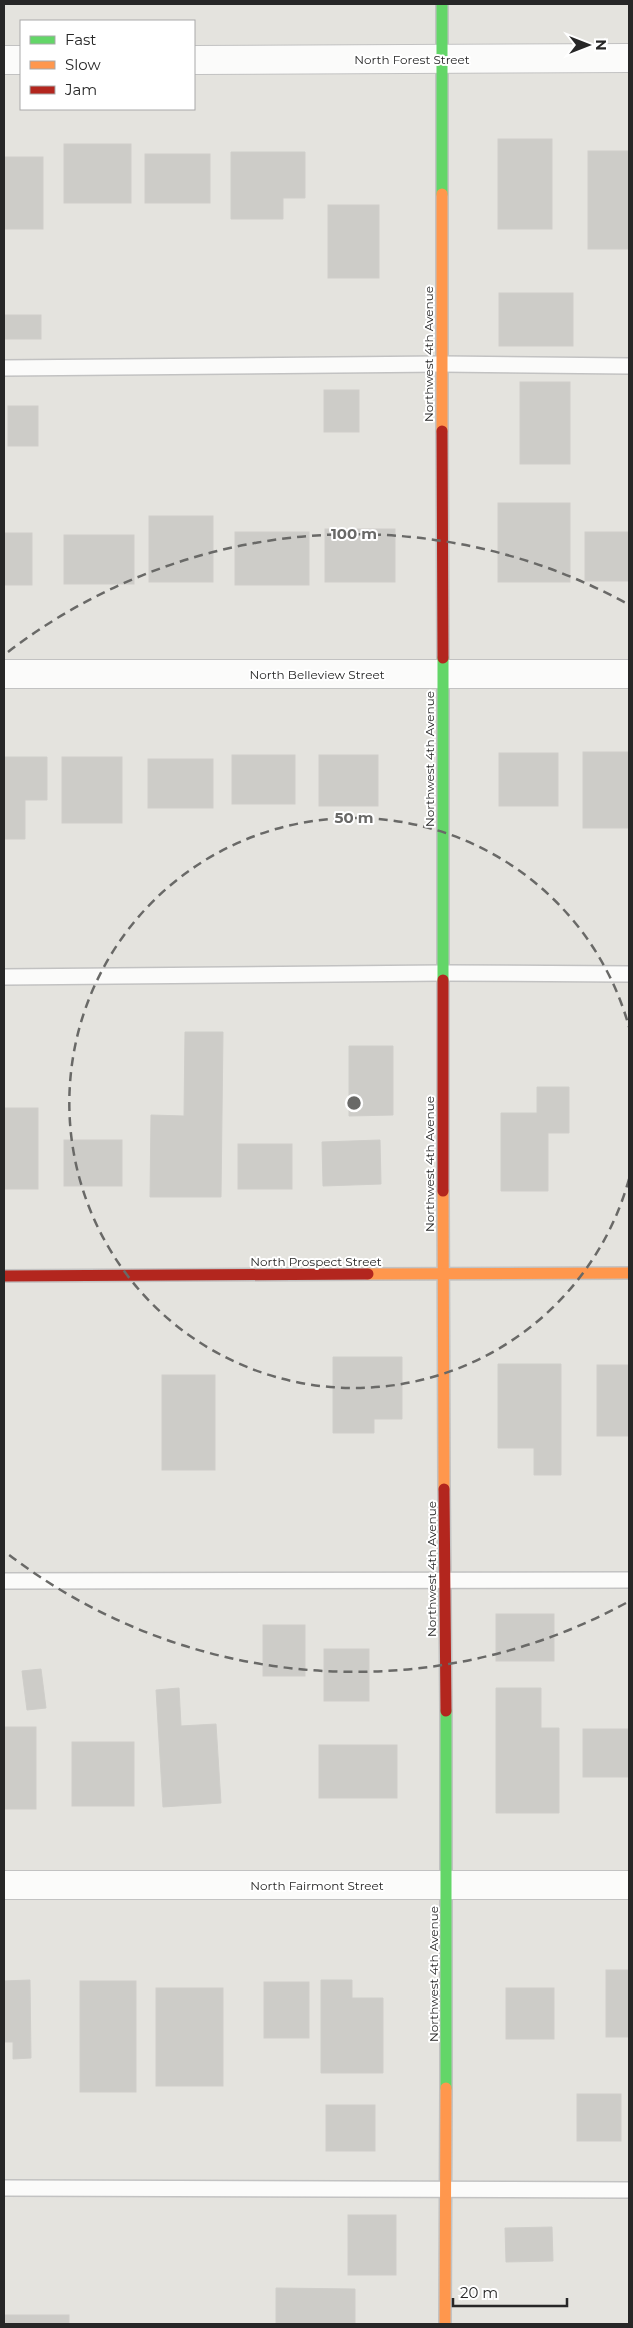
<svg xmlns="http://www.w3.org/2000/svg" width="633" height="2328" font-family="Montserrat,sans-serif">
	<rect width="100%" height="100%" fill="#e4e3de"/>
	<g fill="#cdccc8" stroke="#cfceca">
		<rect x="498" y="139" width="54" height="90"/>
		<rect x="64" y="144" width="67" height="59"/>
		<rect x="588" y="151" width="41" height="98"/>
		<path d="M231,152H305V198H283V219H231Z"/>
		<rect x="145" y="154" width="65" height="49"/>
		<rect x="4" y="157" width="39" height="72"/>
		<rect x="328" y="205" width="51" height="73"/>
		<rect x="499" y="293" width="74" height="53"/>
		<rect x="4" y="315" width="37" height="24"/>
		<rect x="520" y="382" width="50" height="82"/>
		<rect x="324" y="390" width="35" height="42"/>
		<rect x="8" y="406" width="30" height="40"/>
		<rect x="498" y="503" width="72" height="79"/>
		<rect x="149" y="516" width="64" height="66"/>
		<rect x="325" y="529" width="70" height="53"/>
		<rect x="235" y="532" width="74" height="53"/>
		<rect x="585" y="532" width="44" height="49"/>
		<rect x="4" y="533" width="28" height="52"/>
		<rect x="64" y="535" width="70" height="49"/>
		<rect x="583" y="752" width="46" height="76"/>
		<rect x="499" y="753" width="59" height="53"/>
		<rect x="232" y="755" width="63" height="49"/>
		<rect x="319" y="755" width="59" height="51"/>
		<path d="M4,757H47V800H25V839H4Z"/>
		<rect x="62" y="757" width="60" height="66"/>
		<rect x="148" y="759" width="65" height="49"/>
		<path d="M185,1032H223L221,1197H150L151,1115L184,1116Z"/>
		<path d="M349,1046H393V1115L349,1116Z"/>
		<path d="M537,1087H569V1133H548V1191H501V1113H537Z"/>
		<rect x="4" y="1108" width="34" height="81"/>
		<rect x="64" y="1140" width="58" height="46"/>
		<path d="M380,1140L381,1184L323,1186L322,1142Z"/>
		<rect x="238" y="1144" width="54" height="45"/>
		<path d="M333,1357H402V1419H374V1433H333Z"/>
		<path d="M498,1364H561V1475H534V1448H498Z"/>
		<rect x="597" y="1365" width="32" height="71"/>
		<rect x="162" y="1375" width="53" height="95"/>
		<rect x="496" y="1614" width="58" height="47"/>
		<rect x="263" y="1625" width="42" height="51"/>
		<rect x="324" y="1649" width="45" height="52"/>
		<path d="M41,1669L46,1708L27,1710L22,1671Z"/>
		<path d="M179,1688L181,1726L216,1724L221,1803L163,1807L156,1690Z"/>
		<path d="M496,1688H541V1728H559V1813H496Z"/>
		<rect x="4" y="1727" width="32" height="82"/>
		<rect x="583" y="1729" width="46" height="48"/>
		<rect x="72" y="1742" width="62" height="64"/>
		<rect x="319" y="1745" width="78" height="53"/>
		<rect x="606" y="1970" width="23" height="67"/>
		<path d="M30,1980L31,2058L13,2059V2042H4V1981Z"/>
		<path d="M321,1980H352V1998H383V2073H321Z"/>
		<rect x="80" y="1981" width="56" height="111"/>
		<rect x="264" y="1982" width="45" height="56"/>
		<rect x="156" y="1988" width="67" height="98"/>
		<rect x="506" y="1988" width="48" height="51"/>
		<rect x="577" y="2094" width="44" height="47"/>
		<rect x="326" y="2105" width="49" height="46"/>
		<rect x="348" y="2215" width="48" height="60"/>
		<path d="M552,2227L553,2261L506,2262L505,2228Z"/>
		<path d="M276,2288L355,2289V2324H276Z"/>
		<rect x="4" y="2315" width="65" height="9"/>
	</g>
	<g fill="none" stroke-linecap="round" stroke-linejoin="round">
		<defs>
			<g id="lane">
				<path d="M4,368L442,364L629,366"/>
				<path d="M4,977L443,973L629,974"/>
				<path d="M4,1581L629,1580"/>
				<path d="M4,2188L629,2190"/>
			</g>
			<g id="street">
				<path d="M4,60H21"/>
				<path d="M194,60L629,58"/>
				<path d="M4,674H629"/>
				<path d="M4,1885H629"/>
			</g>
			<g id="fast">
				<path d="M442,4V194"/>
				<path d="M443,658V980"/>
				<path d="M446,1711V2088"/>
			</g>
			<g id="slow">
				<path d="M442,194V431"/>
				<path d="M443,1191L444,1489"/>
				<path d="M368,1274L629,1273"/>
				<path d="M445,2324L446,2088"/>
			</g>
			<g id="jam">
				<path d="M442,431L443,658"/>
				<path d="M443,980V1191"/>
				<path d="M4,1276L368,1274"/>
				<path d="M444,1489L446,1711"/>
			</g>
		</defs>
		<use href="#lane" stroke="#c2c2c2" stroke-width="18"/>
		<use href="#street" stroke="#c2c2c2" stroke-width="30"/>
		<use href="#fast" stroke="#c2c2c2" stroke-width="14"/>
		<use href="#slow" stroke="#c2c2c2" stroke-width="14"/>
		<use href="#jam" stroke="#c2c2c2" stroke-width="14"/>
		<use href="#lane" stroke="#fbfbfa" stroke-width="15"/>
		<use href="#street" stroke="#fbfbfa" stroke-width="28"/>
		<use href="#fast" stroke="#63d668" stroke-width="11"/>
		<use href="#slow" stroke="#ff974d" stroke-width="11"/>
		<use href="#jam" stroke="#b3261e" stroke-width="11"/>
	</g>
	<g fill="none" stroke="#696967" stroke-width="2.5" stroke-dasharray="9 6">
		<path d="M629 1179A285 285 0 1 1 629 1027"/>
		<path d="M626 1603A569 569 0 0 1 8 1554M8 652A569 569 0 0 1 626 603"/>
	</g>
	<g text-anchor="middle" dominant-baseline="central" stroke-width="4" stroke-linejoin="round" paint-order="stroke">
		<g font-size="12" fill="#272727" stroke="#fff">
			<text x="412" y="59">North Forest Street</text>
			<text transform="translate(428 354) rotate(-90)">Northwest 4th Avenue</text>
			<text x="317" y="674">North Belleview Street</text>
			<text transform="translate(429 759) rotate(-90)">Northwest 4th Avenue</text>
			<text transform="translate(429 1164) rotate(-90)">Northwest 4th Avenue</text>
			<text x="316" y="1261">North Prospect Street</text>
			<text transform="translate(431 1569) rotate(-90)">Northwest 4th Avenue</text>
			<text x="317" y="1885">North Fairmont Street</text>
			<text transform="translate(433 1974) rotate(-90)">Northwest 4th Avenue</text>
		</g>
	</g>
	<circle cx="354" cy="1103" r="8" fill="#696967" stroke="#fff" stroke-width="2.5"/>
	<g font-size="15" text-anchor="middle" font-weight="bold" fill="#696967" stroke="#fff" stroke-width="4" stroke-linejoin="round" paint-order="stroke">
		<text x="354" y="539">100 m</text>
		<text x="354" y="823">50 m</text>
	</g>
	<rect width="633" height="2328" fill="none" stroke="#272727" stroke-width="10"/>
	<rect x="20" y="20" width="175" height="90" fill="#ffffff" stroke="#a9a9a9"/>
	<rect x="30" y="36" width="25" height="8" fill="#63d668" stroke="#a9a9a9"/>
	<text x="65" y="45" font-size="15" fill="#272727">Fast</text>
	<rect x="30" y="61" width="25" height="8" fill="#ff974d" stroke="#a9a9a9"/>
	<text x="65" y="70" font-size="15" fill="#272727">Slow</text>
	<rect x="30" y="86" width="25" height="8" fill="#b3261e" stroke="#a9a9a9"/>
	<text x="65" y="95" font-size="15" fill="#272727">Jam</text>
	<g transform="translate(588 45) rotate(90)" stroke="#ffffff" stroke-width="4" paint-order="stroke">
	<path d="M0-4L9 19L0 12L-9 19Z" fill="#272727"/>
	<text y="-8" font-size="14" font-weight="bold" text-anchor="middle" fill="#272727">N</text>
	</g>
	<path d="M453 2298v8h114v-8" fill="none" stroke="#272727" stroke-width="2.5"/>
	<text x="460" y="2298" font-size="15" fill="#272727" stroke="#ffffff" stroke-width="4" paint-order="stroke">20 m</text>
</svg>
